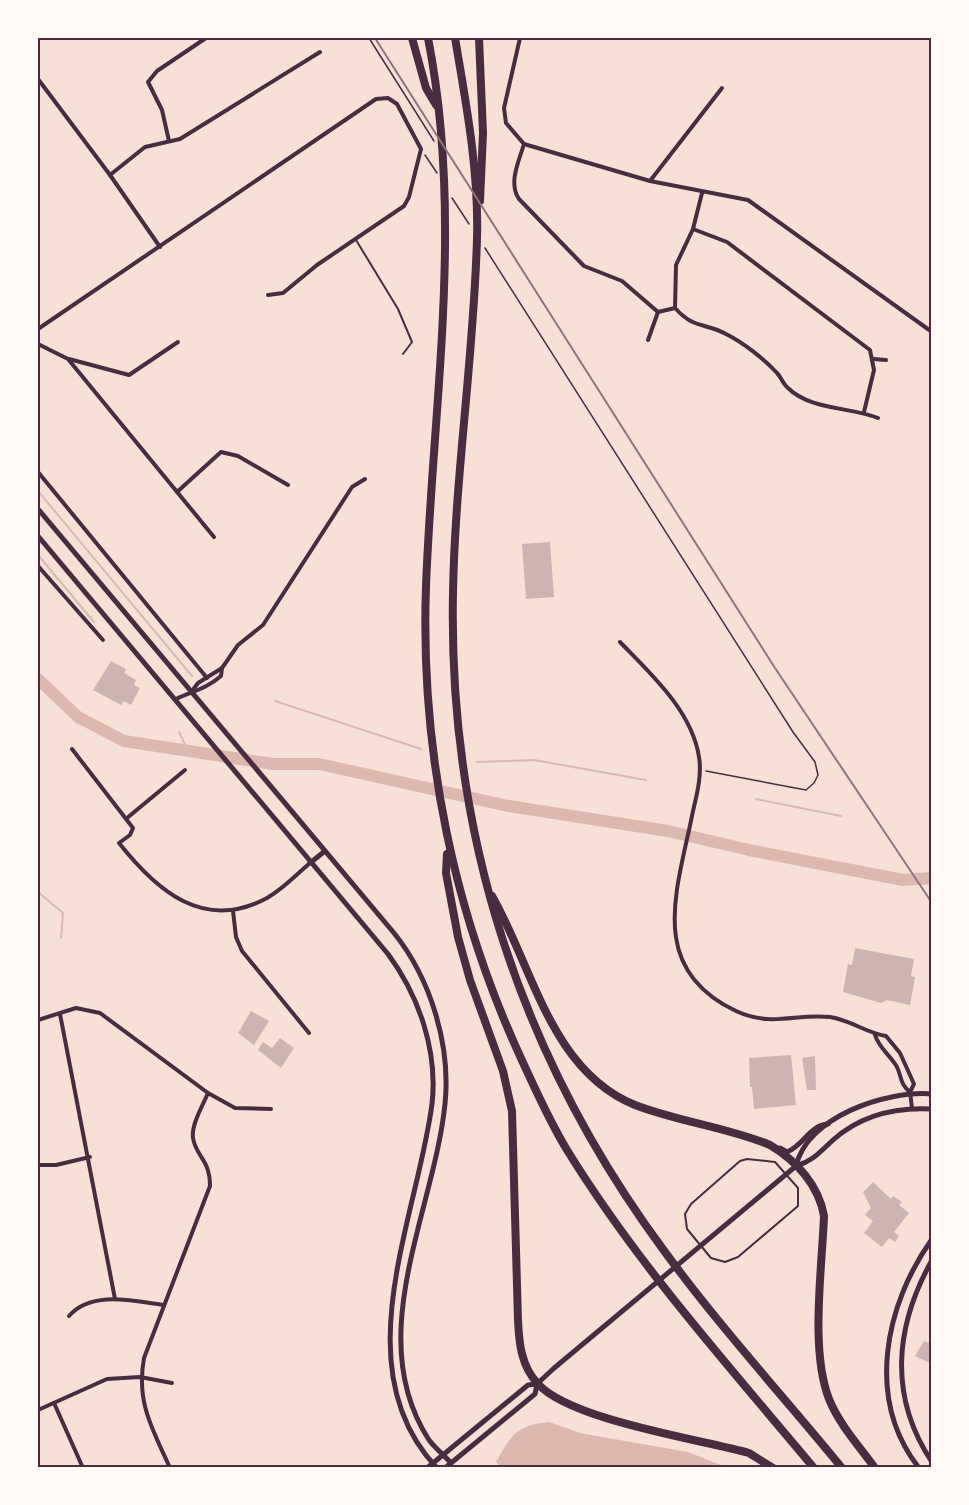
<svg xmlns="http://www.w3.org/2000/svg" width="969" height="1505" viewBox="0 0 969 1505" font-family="'Playfair Display',serif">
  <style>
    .water { fill: #dcb8b0 }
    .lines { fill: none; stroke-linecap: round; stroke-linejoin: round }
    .stream { stroke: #dcb8b0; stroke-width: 2 }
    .river { stroke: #dcb8b0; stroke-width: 12 }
    .building { fill: #ccb4b1 }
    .path { stroke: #4a2c40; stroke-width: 1.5 }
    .service { stroke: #4a2c40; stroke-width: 2 }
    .minor { stroke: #4a2c40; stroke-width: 4 }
    .tertiary { stroke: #4a2c40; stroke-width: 5 }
    .secondary { stroke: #4a2c40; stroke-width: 5 }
    .motorway { stroke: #4a2c40; stroke-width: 8 }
    .rail { stroke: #8f747c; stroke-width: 2 }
    .neatline { fill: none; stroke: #4a2c40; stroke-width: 2 }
  </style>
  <rect width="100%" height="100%" fill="#f7e1d7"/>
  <path class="water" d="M549,1422L580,1433L688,1452L726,1467L502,1468L496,1462C511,1435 517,1425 549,1422Z"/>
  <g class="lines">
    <g class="stream">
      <polyline points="38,491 192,676"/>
      <polyline points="38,555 94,622"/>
      <polyline points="275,701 421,749"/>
      <polyline points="179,732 188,751"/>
      <polyline points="477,762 534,760 646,780"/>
      <polyline points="756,799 841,816"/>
      <polyline points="38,892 63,913 61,938"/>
    </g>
    <polyline class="river" points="38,679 78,717 124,741 273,764 319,764 508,806 668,831 749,850 903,880 932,878"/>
  </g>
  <g class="building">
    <polygon points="550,542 554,597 526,599 522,544"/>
    <polygon points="111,661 126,669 124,673 136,680 134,685 140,688 131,705 124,701 121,705 93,690"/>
    <polygon points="855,948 914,959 911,976 915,977 910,1005 887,1000 881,1003 843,992 848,964 852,965"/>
    <polygon points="251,1011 269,1021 254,1045 238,1033"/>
    <polygon points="280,1038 294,1048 281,1068 258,1050 263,1042 272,1048"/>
    <polygon points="791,1055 796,1105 754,1109 752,1087 750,1087 749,1058"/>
    <polygon points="815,1056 816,1090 807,1090 802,1058"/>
    <polygon points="873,1182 891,1199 893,1196 902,1202 899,1205 909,1213 894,1232 899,1236 895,1242 889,1238 882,1247 864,1233 873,1221 865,1215 871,1208 863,1192"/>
    <polygon points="924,1341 932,1344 932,1364 915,1356"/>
  </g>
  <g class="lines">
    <g class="path">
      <polyline points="369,38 434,141"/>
      <polyline points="425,155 437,173"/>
      <polyline points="452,198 469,224"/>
      <polyline points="485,248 793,732 815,762 818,775 814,783 806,790 706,771"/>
    </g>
    <g class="service">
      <polyline points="356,240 398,309 412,342 403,354"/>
      <polygon points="747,1159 775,1162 798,1188 798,1206 738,1257 725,1262 711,1258 687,1229 685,1214 691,1204 740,1161"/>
    </g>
    <g class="minor">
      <polyline points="520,38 504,108 506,123 524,144 650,181 748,200 932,332"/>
      <polyline points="38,79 110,175 160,247"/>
      <polyline points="169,141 162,110 148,82 157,71 206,38"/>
      <path d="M524,144C519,161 508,183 519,199L584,266L622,281L658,312L675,308"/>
      <polyline points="110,175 145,147 180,139 320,52"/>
      <polyline points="650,181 722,88"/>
      <path d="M702,193L693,229L676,265L675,308C695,330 704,322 726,334C744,343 764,359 777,373C781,377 783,384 788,388C810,410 851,407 878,418"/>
      <polyline points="693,229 727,242 870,350 874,370 864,412"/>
      <polyline points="38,329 376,99 388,98 397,104 421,149 409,197 404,206 317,265 283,293 268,295"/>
      <polyline points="648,340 658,312"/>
      <polyline points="38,344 68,359 214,537"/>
      <polyline points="69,359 129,375 178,342"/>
      <polyline points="874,359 886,360"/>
      <polyline points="38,472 207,678"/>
      <polyline points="177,492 221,452 238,456 288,485"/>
      <polyline points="38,566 103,640"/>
      <path d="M620,642C651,674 692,711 699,757C702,775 697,794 693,811C678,888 645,968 736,1011C773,1028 795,1013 830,1017C851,1020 866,1033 886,1036L900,1053L914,1084L910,1092L912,1108"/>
      <polyline points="192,691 198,683 222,668"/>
      <path d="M176,699C193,691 206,689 221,676L222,668L238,645L263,625L352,487L365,479"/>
      <path d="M72,749L133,828L130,835L119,843C157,891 204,932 267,898C283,889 297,874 310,863"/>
      <polyline points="127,818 185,770"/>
      <polyline points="233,911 236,937 242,951 309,1033"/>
      <polyline points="60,1014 115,1299"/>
      <polyline points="38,1020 76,1008 100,1013 208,1093 235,1108 271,1109"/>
      <path d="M875,1035C879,1048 890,1055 897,1067C902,1078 900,1084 910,1092"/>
      <polyline points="39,1165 56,1165 90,1157"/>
      <path d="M69,1316C91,1290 134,1301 164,1305"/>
      <polyline points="54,1403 83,1468"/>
      <polyline points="38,1410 107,1379 140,1377 172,1383"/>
      <path d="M170,1468C152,1428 136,1402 144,1358L210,1186C210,1159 196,1157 193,1138C191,1125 203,1105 208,1093"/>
    </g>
    <g class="tertiary">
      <path d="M932,1094C886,1090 807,1117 796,1166C813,1161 820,1152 833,1140C861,1115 895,1107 932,1109"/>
      <path d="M780,1148L787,1152C803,1146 810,1125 828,1124"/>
      <path d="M932,1260C895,1326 888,1396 932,1462"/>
      <path d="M919,1468C865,1399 885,1305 932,1239"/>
    </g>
    <g class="secondary">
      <path d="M38,509L394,933C431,979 451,1046 445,1104C434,1212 362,1337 429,1440C435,1448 444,1455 451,1463"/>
      <path d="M38,536L388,954C419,996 438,1051 432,1104C417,1219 343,1369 437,1468"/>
      <polyline points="310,863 325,851"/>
      <polyline points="427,1468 528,1385 537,1384"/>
      <polyline points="445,1468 535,1394 537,1384 553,1369 796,1166"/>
    </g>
    <g class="motorway">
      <polyline points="412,38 426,88 436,105"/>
      <path d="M428,38C464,221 433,402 426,586C420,753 454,916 525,1067C538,1095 551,1124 567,1150C638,1265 728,1365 814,1468"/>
      <path d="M455,38C466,103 479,171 477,238C474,356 455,475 453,593C448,836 521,1058 665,1252C720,1327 783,1396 842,1468"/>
      <polyline points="479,38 483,133 480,201"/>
      <path d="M447,854L446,873L458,937L470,980L503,1071L512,1111L518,1320C519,1343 521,1366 538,1384C571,1420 698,1439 749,1453L773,1468"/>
      <path d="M492,896C533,967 550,1070 635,1105C679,1122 727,1127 770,1145C797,1161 819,1186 824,1216C822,1269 810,1350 829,1399C839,1424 859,1446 875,1468"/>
    </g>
    <polyline class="rail" points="375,38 775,668 932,903"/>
  </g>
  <rect width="969" height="1505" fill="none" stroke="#fffaf5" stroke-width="78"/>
  <rect x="39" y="39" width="891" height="1427" class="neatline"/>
</svg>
